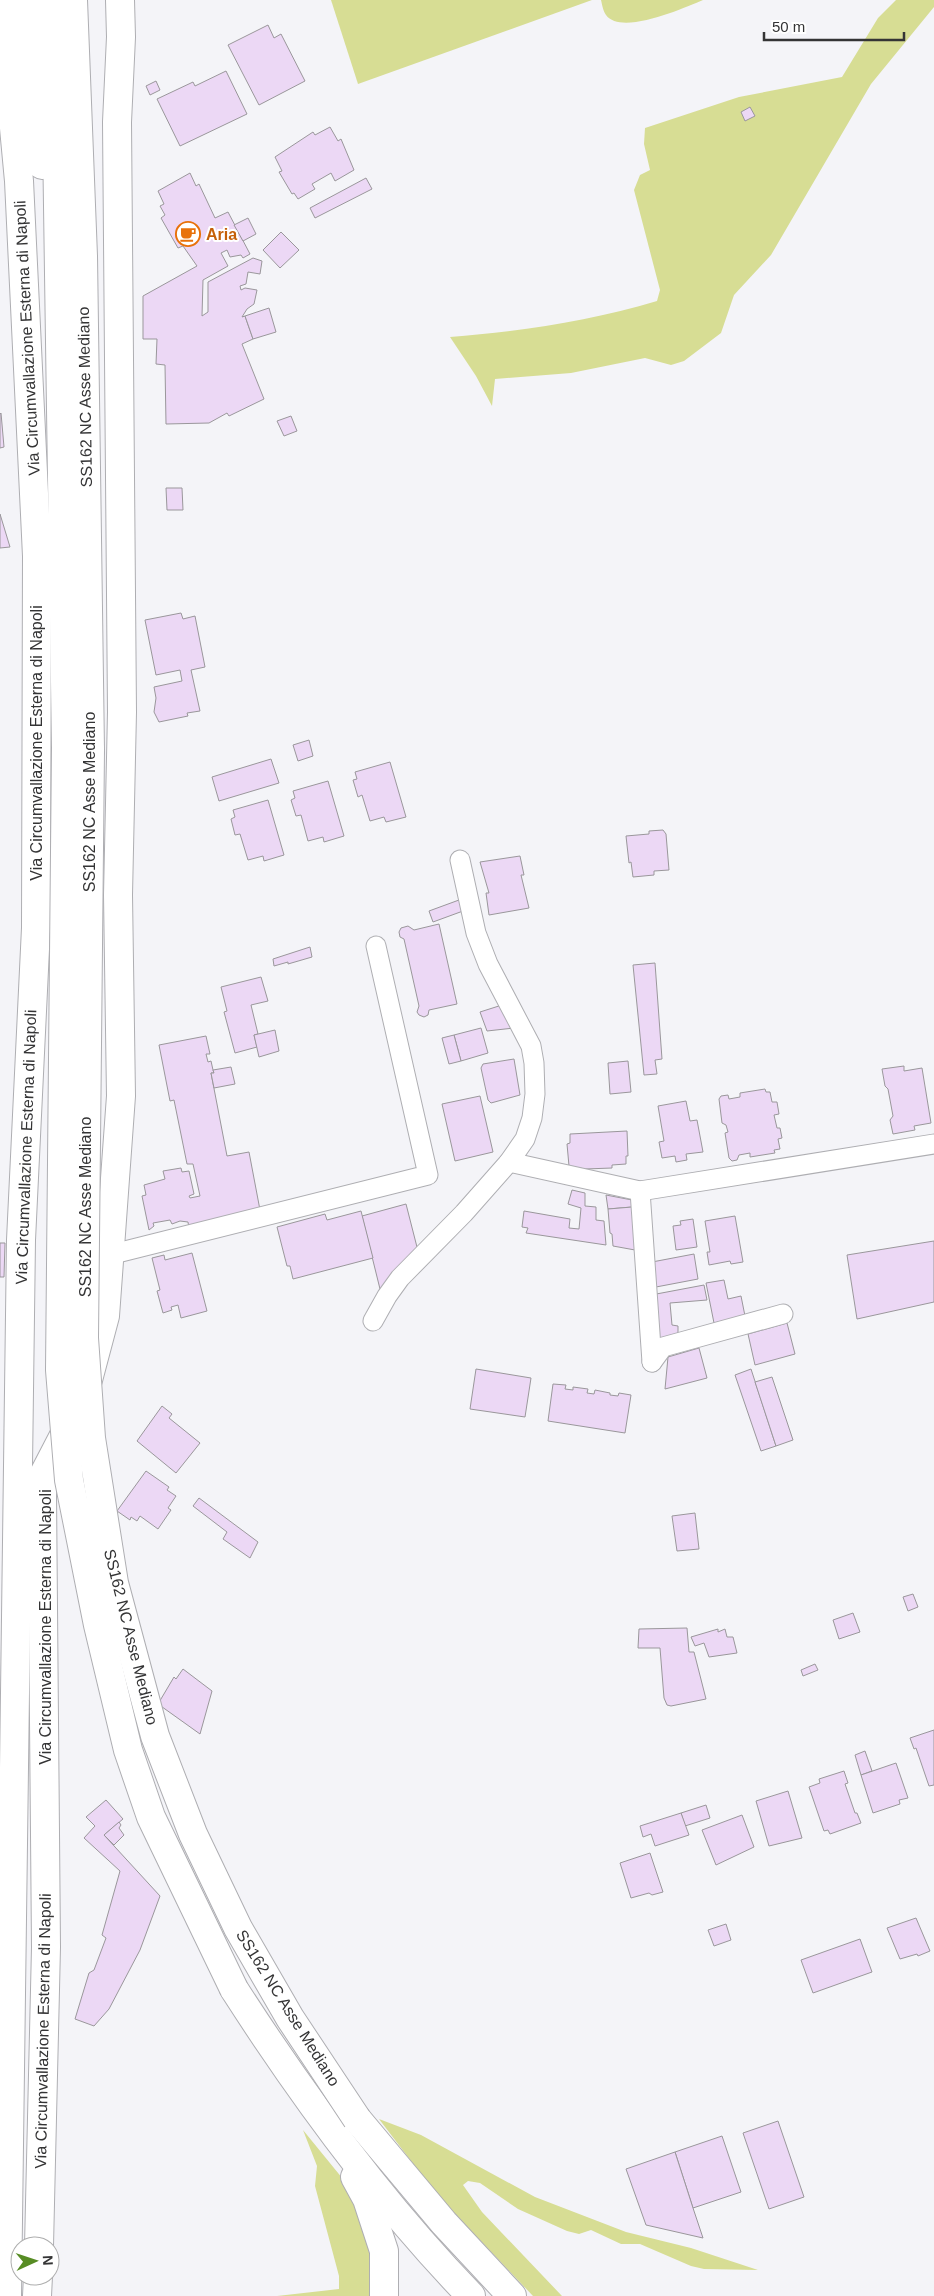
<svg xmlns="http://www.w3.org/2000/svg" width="934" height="2296" viewBox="0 0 934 2296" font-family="Arial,sans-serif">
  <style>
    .green { fill: #d7dd94 }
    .building { fill: #ecd8f5; stroke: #9a979b }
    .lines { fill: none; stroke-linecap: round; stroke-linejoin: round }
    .street-casing { stroke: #aeaeb2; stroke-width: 21 }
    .primary-casing { stroke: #aeaeb2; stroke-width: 30 }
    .highway-casing { stroke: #aeaeb2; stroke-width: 30 }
    .street { stroke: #fff; stroke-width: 19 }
    .primary { stroke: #fff; stroke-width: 28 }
    .highway { stroke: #fff; stroke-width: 28 }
    .highway-bridge-casing { stroke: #aeaeb2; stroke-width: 30; stroke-linecap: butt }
    .highway-bridge { stroke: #fff; stroke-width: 28 }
    .labels { text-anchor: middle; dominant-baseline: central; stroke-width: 4; stroke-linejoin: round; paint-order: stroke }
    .food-label { font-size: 16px; font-weight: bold; fill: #c56008; stroke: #fff; text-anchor: start }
    .street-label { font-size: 16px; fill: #343435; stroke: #fff }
  </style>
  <rect width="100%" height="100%" fill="#f4f4f8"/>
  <g class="green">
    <polygon points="331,0 592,0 358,84"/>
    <path d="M601,0H703C684,8 621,36 606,15C603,11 602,4 601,0Z"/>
    <path d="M896,0H934V7L871,84L771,255L734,295L721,333L684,361L671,365L645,358L571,373L495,379L492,406L476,376L450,337C519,332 590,321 657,301L660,290L634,190L640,175L650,170L644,144L645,128L739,97L842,77L878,18Z"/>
    <polygon points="379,2119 421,2135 535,2197 626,2232 691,2248 758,2270 704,2269 691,2266 640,2244 621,2244 591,2230 579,2234 567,2231 518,2209 480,2183 468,2181 463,2185 482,2212 562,2296 533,2296 437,2195"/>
    <polygon points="303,2130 347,2184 365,2229 371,2264 369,2296 277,2296 339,2289 339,2276 315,2186 317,2166"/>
  </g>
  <g class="building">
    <polygon points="268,25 274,38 281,34 305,81 259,105 228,45"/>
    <polygon points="226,71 247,114 180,146 157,99 193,82 195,86"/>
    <polygon points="156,81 160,90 150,95 146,86"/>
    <polygon points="750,107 755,116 745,121 741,112"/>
    <polygon points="330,127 338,141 341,139 354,170 335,181 331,173 312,184 315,189 298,199 294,193 292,194 279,172 282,171 275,157 313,132 315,135"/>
    <polygon points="190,173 196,186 199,184 215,218 228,212 250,254 243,258 241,255 230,257 227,250 221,253 228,266 203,280 202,316 208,312 208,282 253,258 262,261 260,274 248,272 246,284 240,286 241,290 245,288 257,290 254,304 247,309 242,317 245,316 253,339 242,344 264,399 229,416 227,413 209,423 166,424 165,365 156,364 157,339 143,339 143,296 197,266 183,246 178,248 161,218 165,215 160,206 164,204 158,191"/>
    <polygon points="366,178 372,189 315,218 310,208"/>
    <polygon points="248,218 256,234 243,241 234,225"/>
    <polygon points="281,232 299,250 280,268 263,250"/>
    <polygon points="269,308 276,332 253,339 245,316"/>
    <polygon points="1,413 4,447 0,448 0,414"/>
    <polygon points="291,416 297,431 284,436 277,421"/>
    <polygon points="166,488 182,488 183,510 167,510"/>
    <polygon points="0,514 10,547 0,548"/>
    <polygon points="181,613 183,619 195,616 205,667 191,670 200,711 187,713 188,716 159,722 154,712 156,698 154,687 182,681 180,670 156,675 145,620"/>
    <polygon points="309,740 313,756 298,761 293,745"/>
    <polygon points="271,759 279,783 219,801 212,777"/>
    <polygon points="390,762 406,817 386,822 384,817 370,821 362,795 358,797 353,780 357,779 355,772"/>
    <polygon points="328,781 344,836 324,842 323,837 308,841 301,815 296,816 291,800 295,798 293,791"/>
    <polygon points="268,800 284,855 264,861 263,856 248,860 240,834 235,835 231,819 235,817 233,810"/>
    <polygon points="663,830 666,834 669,870 654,871 654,875 633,877 631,862 629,863 626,836 649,834 649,831"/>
    <polygon points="520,856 524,875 521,875 529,908 489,915 486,893 489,893 480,862"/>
    <polygon points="459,900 463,911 433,922 429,911"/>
    <polygon points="439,924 457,1004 429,1010 428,1015 424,1017 419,1015 417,1012 419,1006 404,939 400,937 399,932 401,928 408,926 414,930"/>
    <polygon points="310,947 312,957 288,964 288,962 274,966 273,959"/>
    <polygon points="655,963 662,1059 655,1060 657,1074 644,1075 633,965"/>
    <polygon points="261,977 268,1001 251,1005 258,1034 254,1035 257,1047 235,1053 224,1012 227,1011 221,987"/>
    <polygon points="502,1005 514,1028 487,1031 480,1012"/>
    <polygon points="481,1028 488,1053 461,1061 454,1035"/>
    <polygon points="275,1030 279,1051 259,1057 254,1035"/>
    <polygon points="454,1035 461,1061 449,1064 442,1038"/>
    <polygon points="206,1036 210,1054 206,1054 208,1062 211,1061 213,1070 214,1073 211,1073 227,1156 249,1152 260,1210 189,1228 188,1222 180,1221 172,1224 170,1220 153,1223 154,1226 149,1230 142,1196 146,1195 144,1185 165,1179 163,1171 181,1168 182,1172 189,1171 194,1194 189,1196 190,1198 200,1196 193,1164 187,1164 174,1100 170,1101 159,1045"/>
    <polygon points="514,1059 520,1095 491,1103 488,1100 481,1068 483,1064"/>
    <polygon points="628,1061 631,1092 610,1094 608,1063"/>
    <polygon points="904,1066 904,1071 922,1068 931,1123 914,1126 915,1130 893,1134 890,1120 893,1116 888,1089 885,1086 882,1069"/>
    <polygon points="231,1067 235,1084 214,1088 211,1073 214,1073 213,1070"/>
    <polygon points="765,1089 766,1092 770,1092 772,1102 777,1102 779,1114 774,1115 777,1128 780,1128 782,1138 778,1139 780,1149 774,1150 775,1153 750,1157 750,1153 739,1155 737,1160 732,1161 729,1158 725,1133 728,1132 726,1125 722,1123 719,1099 721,1096 728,1095 729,1099 740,1097 740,1093"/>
    <polygon points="480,1096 493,1152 455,1161 442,1104"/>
    <polygon points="686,1101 690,1121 697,1120 703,1152 686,1154 687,1160 676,1162 675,1156 662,1158 659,1142 664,1141 658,1106"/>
    <polygon points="627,1131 628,1156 626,1156 626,1164 612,1165 612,1168 585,1169 569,1166 567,1144 570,1143 570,1134"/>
    <polygon points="572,1190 585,1193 585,1206 596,1207 596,1220 604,1221 606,1245 526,1233 528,1228 522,1227 524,1211 570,1219 569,1228 579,1229 581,1208 568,1204"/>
    <polygon points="606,1195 632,1200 632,1207 608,1209"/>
    <polygon points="406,1204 418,1251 380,1289 362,1216"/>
    <polygon points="632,1207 635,1250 613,1246 612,1234 610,1233 608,1209"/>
    <polygon points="361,1211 373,1258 293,1279 290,1266 287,1266 277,1227 325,1214 327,1220"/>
    <polygon points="735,1216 743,1262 731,1264 730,1261 709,1265 707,1252 710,1252 705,1221"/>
    <polygon points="693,1219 697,1247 676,1250 673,1226 681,1225 680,1221"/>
    <polygon points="934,1241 934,1302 857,1319 847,1255"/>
    <polygon points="0,1243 5,1243 4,1277 0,1277"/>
    <polygon points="192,1253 207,1311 181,1318 178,1305 171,1307 172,1310 163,1313 157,1291 160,1290 152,1258 164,1255 165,1260"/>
    <polygon points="694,1254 698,1279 656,1287 652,1262"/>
    <polygon points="724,1280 728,1299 741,1296 745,1316 714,1323 706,1283"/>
    <polygon points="704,1285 707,1300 670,1303 672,1325 678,1326 678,1336 655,1346 651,1295"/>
    <polygon points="787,1323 795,1354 755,1365 748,1334"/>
    <polygon points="699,1348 707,1378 665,1389 668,1357"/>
    <polygon points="476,1369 531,1378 525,1417 470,1409"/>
    <polygon points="751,1369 776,1446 761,1451 735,1375"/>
    <polygon points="772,1377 793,1440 776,1446 755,1382"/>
    <polygon points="553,1384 566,1385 565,1389 573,1390 573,1387 588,1389 587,1393 594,1394 595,1390 610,1393 610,1395 618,1396 619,1393 631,1395 625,1433 548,1421"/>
    <polygon points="162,1406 172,1414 169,1418 200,1443 176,1473 137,1441"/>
    <polygon points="146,1471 169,1487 167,1490 176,1496 168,1508 171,1510 158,1529 140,1516 137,1521 131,1517 130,1520 117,1511"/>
    <polygon points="199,1498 258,1542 250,1558 223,1539 227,1532 193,1506"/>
    <polygon points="695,1513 699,1549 677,1551 672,1516"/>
    <polygon points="913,1594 918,1607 908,1611 903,1597"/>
    <polygon points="853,1613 860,1632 839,1639 833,1620"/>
    <polygon points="687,1628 689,1652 694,1652 706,1699 671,1706 667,1705 664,1698 660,1648 638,1648 639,1629"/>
    <polygon points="718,1629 718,1632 725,1629 727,1637 733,1637 737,1653 709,1657 704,1643 695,1646 691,1637"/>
    <polygon points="815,1664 818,1670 803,1676 801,1670"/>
    <polygon points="183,1669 212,1691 200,1734 158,1704 174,1677 176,1679"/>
    <polygon points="934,1730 934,1785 929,1786 916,1748 914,1749 910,1738"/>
    <polygon points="865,1751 872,1771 861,1775 855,1755"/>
    <polygon points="896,1763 908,1798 899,1800 900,1804 873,1813 861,1775"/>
    <polygon points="844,1771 848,1783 845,1784 855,1813 857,1813 861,1823 830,1834 828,1830 824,1831 809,1787 820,1783 819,1779"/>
    <polygon points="788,1791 802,1838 769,1846 756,1801"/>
    <polygon points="106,1800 123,1819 104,1835 160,1896 140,1950 109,2009 94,2026 75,2019 89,1973 94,1970 106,1938 102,1935 120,1871 84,1838 95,1826 86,1817"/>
    <polygon points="706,1805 710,1818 685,1826 681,1813"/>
    <polygon points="681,1813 689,1835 655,1846 651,1834 643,1837 640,1826"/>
    <polygon points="742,1815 754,1847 716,1865 702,1830"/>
    <polygon points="119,1822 121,1825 119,1828 124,1835 114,1845 104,1835"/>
    <polygon points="650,1853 663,1892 652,1895 649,1893 631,1898 620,1863"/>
    <polygon points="916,1918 930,1951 918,1956 917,1954 900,1959 887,1928"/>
    <polygon points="726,1924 731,1940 714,1946 708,1930"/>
    <polygon points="860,1939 872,1972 813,1993 801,1960"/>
    <polygon points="778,2121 804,2197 769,2209 743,2133"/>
    <polygon points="722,2136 741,2192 693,2208 675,2152"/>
    <polygon points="675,2152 693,2208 703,2238 646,2225 626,2169"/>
  </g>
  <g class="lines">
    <defs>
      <g id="street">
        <polyline points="509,1162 640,1191 652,1362"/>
        <polyline points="640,1191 934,1144"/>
        <polyline points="109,1255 428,1175 376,946"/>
        <polyline points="373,1321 387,1296 400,1278 464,1213 509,1162 525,1139 532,1118 535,1094 534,1063 531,1046 488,964 476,933 460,860"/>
        <polyline points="652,1362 663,1347 783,1314"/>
      </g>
      <g id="primary">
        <polyline points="2,0 19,181 37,556 36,928 21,1240 7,2296"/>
        <polyline points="88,1380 105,1316 121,1096 118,895 122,712 117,122 121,37 120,0"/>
        <polyline points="39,2246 46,1947 42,1494 44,1474 71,1422"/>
        <polyline points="37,2296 38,2276"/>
      </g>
      <g id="highway">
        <polyline points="27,0 37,133 42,165"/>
        <polyline points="47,0 57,138 66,748"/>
        <polyline points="73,0 83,256 90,750"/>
        <path d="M234,1989C304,2098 381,2203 471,2296"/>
        <polyline points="357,2119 444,2223 512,2296"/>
        <polyline points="355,2177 367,2199 384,2251 384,2296"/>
      </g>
    </defs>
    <use href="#street" class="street-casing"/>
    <use href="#primary" class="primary-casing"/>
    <use href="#highway" class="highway-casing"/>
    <use href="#street" class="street"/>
    <use href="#primary" class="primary"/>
    <use href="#highway" class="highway"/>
    <defs>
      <g id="highway-bridge">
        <polyline points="66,748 60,1370 69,1480 98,1625 128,1750 151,1817 234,1989"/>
        <polyline points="90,750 84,1338 91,1438 114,1583 155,1736 193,1834 238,1928 290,2018 357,2119"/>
      </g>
    </defs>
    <use href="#highway-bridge" class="highway-bridge-casing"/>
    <use href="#highway-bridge" class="highway-bridge"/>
  </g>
  <defs>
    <symbol id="cafe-ring" viewBox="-11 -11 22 22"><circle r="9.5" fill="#fff" stroke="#e8710a" stroke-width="1.5"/><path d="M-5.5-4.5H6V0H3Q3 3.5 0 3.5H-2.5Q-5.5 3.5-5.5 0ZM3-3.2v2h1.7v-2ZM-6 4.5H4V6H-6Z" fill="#e8710a"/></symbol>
  </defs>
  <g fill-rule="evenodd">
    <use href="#cafe-ring" x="174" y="220" width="28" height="28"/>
  </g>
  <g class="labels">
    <g class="food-label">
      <text x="206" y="234">Aria</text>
    </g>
    <g class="street-label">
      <text transform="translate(27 338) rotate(-93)">Via Circumvallazione Esterna di Napoli</text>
      <text transform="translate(85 397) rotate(-91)">SS162 NC Asse Mediano</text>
      <text transform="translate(36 743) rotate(-90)">Via Circumvallazione Esterna di Napoli</text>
      <text transform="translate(89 802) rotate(-90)">SS162 NC Asse Mediano</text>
      <text transform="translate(26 1147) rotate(-88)">Via Circumvallazione Esterna di Napoli</text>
      <text transform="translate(85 1207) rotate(-90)">SS162 NC Asse Mediano</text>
      <text transform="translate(45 1627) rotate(-90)">Via Circumvallazione Esterna di Napoli</text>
      <text transform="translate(131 1637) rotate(76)">SS162 NC Asse Mediano</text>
      <text transform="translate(288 2008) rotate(58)">SS162 NC Asse Mediano</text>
      <text transform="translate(43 2031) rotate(-89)">Via Circumvallazione Esterna di Napoli</text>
    </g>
  </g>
  <g transform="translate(35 2261) rotate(87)"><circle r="24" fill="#ffffff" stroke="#aeaeae"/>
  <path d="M0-4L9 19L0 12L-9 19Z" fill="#578c24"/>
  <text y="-8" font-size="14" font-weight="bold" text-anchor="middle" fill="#343435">N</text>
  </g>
  <path d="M764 32v8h140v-8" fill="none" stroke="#343435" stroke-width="2.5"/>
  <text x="772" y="32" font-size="15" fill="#343435" stroke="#ffffff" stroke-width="4" paint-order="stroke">50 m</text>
</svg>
